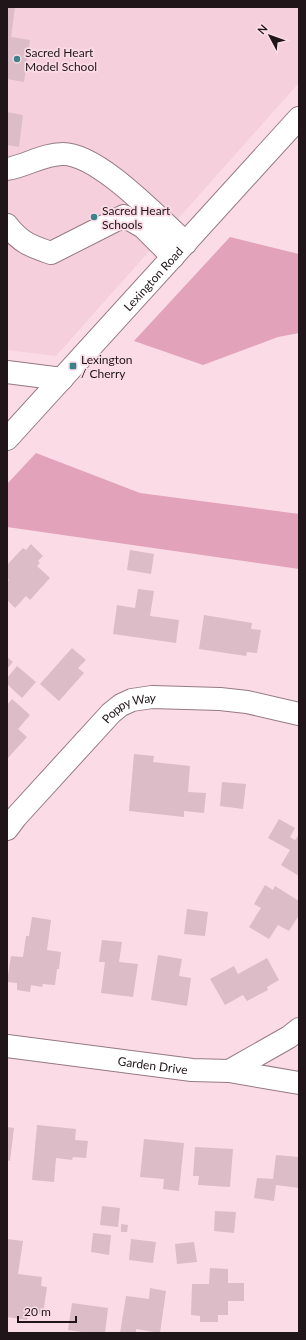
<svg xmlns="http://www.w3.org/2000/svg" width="306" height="1340" viewBox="0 0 306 1340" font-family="Lato,sans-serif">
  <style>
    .built { fill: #f6cfdd }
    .green { fill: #e2a2ba }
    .building { fill: #dbbcc7 }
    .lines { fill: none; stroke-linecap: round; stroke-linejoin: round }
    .minor-casing { stroke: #957983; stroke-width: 24 }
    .major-casing { stroke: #957983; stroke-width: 24 }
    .minor { stroke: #fff; stroke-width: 22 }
    .major { stroke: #fff; stroke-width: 22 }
    .poi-dot { fill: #3b828a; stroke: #fbdce6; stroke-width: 1.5 }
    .labels { text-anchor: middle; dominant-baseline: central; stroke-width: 3.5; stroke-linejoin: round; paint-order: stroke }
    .poi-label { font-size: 12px; fill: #201519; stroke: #fbdce6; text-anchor: start }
    .street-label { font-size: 12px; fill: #201519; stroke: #fbdce6 }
  </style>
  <rect width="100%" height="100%" fill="#fbdce6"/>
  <polygon class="built" points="7,7 299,7 299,83 56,356 7,350"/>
  <g class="green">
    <polygon points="230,237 299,254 299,333 278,337 203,365 134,341"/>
    <polygon points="36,453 140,493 299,514 299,569 7,527 7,484"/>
  </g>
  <g class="building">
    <polygon points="7,7 15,7 11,37 30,40 24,82 7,79"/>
    <polygon points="7,112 23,115 19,147 7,145"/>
    <polygon points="31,544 43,556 38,561 40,563 37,566 50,578 30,600 26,596 15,608 7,600 7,582 9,580 7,578 7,565 23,548 26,550"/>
    <polygon points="130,550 154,554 151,574 127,570"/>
    <polygon points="138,589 154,591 150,616 179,620 176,643 113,634 117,605 135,608"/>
    <polygon points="204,615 252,623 251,629 261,630 257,653 247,652 246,656 199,649"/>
    <polygon points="72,648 86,660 78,668 84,673 59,701 40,684"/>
    <polygon points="7,657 13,662 7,669"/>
    <polygon points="17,666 36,682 22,698 7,684 7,678"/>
    <polygon points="12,699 30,715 18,729 27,737 7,759 7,705"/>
    <polygon points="134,754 154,756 153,762 190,766 188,792 206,793 204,813 184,811 184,817 129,811"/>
    <polygon points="222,782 246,784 243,809 220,806"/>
    <polygon points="279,819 295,828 290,837 295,840 299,834 299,876 281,865 290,850 268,838"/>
    <polygon points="265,885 273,890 275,886 299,901 299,915 289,931 278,925 269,939 249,927 261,908 254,904"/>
    <polygon points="187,909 208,912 205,936 184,934"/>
    <polygon points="32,917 51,920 47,950 61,952 59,969 57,969 55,985 43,984 42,987 31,985 30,992 17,990 17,983 7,982 11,956 23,957 26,936 29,936"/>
    <polygon points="102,940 122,942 119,962 138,964 133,997 101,993 105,962 99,962"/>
    <polygon points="158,955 182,959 179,976 191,978 187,1006 151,1000"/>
    <polygon points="267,958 279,980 267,987 268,990 247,1001 243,995 225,1005 210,979 234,966 238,974"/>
    <polygon points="37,1125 76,1129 75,1140 88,1141 86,1158 73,1157 72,1160 56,1158 54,1182 32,1180"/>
    <polygon points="7,1127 14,1128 10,1161 7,1160"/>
    <polygon points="144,1139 184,1143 179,1191 163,1189 164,1179 140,1177"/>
    <polygon points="195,1147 233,1149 230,1187 198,1185 199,1176 193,1176"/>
    <polygon points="276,1155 299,1157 299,1188 276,1185 274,1201 254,1198 257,1178 273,1179"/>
    <polygon points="102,1206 120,1208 118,1227 100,1225"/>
    <polygon points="215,1211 236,1212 234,1233 214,1231"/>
    <polygon points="121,1224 128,1225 127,1232 121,1232"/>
    <polygon points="93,1233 111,1235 109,1255 91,1252"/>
    <polygon points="7,1239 23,1241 18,1274 42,1277 41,1286 47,1287 43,1314 28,1312 27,1320 7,1317 8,1310 7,1310"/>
    <polygon points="131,1239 156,1242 153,1263 129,1260"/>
    <polygon points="194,1242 197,1262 177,1264 175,1244"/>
    <polygon points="210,1268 228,1269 228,1283 244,1283 244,1301 228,1301 228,1315 218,1315 218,1322 200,1322 200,1316 191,1315 192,1284 209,1284"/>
    <polygon points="150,1288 166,1291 160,1333 136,1329 136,1333 120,1333 126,1296 149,1299"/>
    <polygon points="72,1303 108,1308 105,1333 89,1333 68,1330"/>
  </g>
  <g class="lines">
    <defs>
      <g id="minor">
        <path d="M7,169C26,166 43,154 63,154C99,154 159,219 186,243"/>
        <path d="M7,225C21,243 31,246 51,253L124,216L143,227L173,257"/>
        <polyline points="7,372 62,379"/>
        <path id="s1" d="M7,829L16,817L111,713L121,705L132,700L152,697L220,699L247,702L299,714"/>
        <path id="s2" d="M7,1046L192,1070L229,1071L299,1083"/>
        <polyline points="229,1071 289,1037 299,1029"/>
      </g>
      <g id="major">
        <path id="s3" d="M7,439L299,118"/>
      </g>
    </defs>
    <use href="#minor" class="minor-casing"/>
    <use href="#major" class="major-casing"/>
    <use href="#minor" class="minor"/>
    <use href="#major" class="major"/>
  </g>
  <g class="poi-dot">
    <circle cx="17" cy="59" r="4"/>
    <circle cx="94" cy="217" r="4"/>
    <rect x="69" y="362" width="8" height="8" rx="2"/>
  </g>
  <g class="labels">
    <g class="poi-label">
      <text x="25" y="52">Sacred Heart<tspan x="25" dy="14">Model School</tspan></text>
      <text x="102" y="210">Sacred Heart<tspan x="102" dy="14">Schools</tspan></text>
      <text x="81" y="359">Lexington<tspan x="81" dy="14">/ Cherry</tspan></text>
    </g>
    <g class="street-label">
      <text stroke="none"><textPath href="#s3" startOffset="217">Lexington Road</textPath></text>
      <text stroke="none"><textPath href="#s1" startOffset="175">Poppy Way</textPath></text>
      <text stroke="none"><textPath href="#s2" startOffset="147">Garden Drive</textPath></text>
    </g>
  </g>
  <rect width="306" height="1340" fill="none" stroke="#201519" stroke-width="16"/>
  <g transform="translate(270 36) rotate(311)" stroke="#fbdce6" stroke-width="3" paint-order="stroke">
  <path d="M0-3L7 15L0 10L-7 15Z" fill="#201519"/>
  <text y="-6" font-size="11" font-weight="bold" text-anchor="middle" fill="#201519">N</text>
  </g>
  <path d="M18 1316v6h58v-6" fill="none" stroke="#201519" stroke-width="2"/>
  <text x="24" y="1316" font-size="12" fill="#201519" stroke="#fbdce6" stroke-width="3" paint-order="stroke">20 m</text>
</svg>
